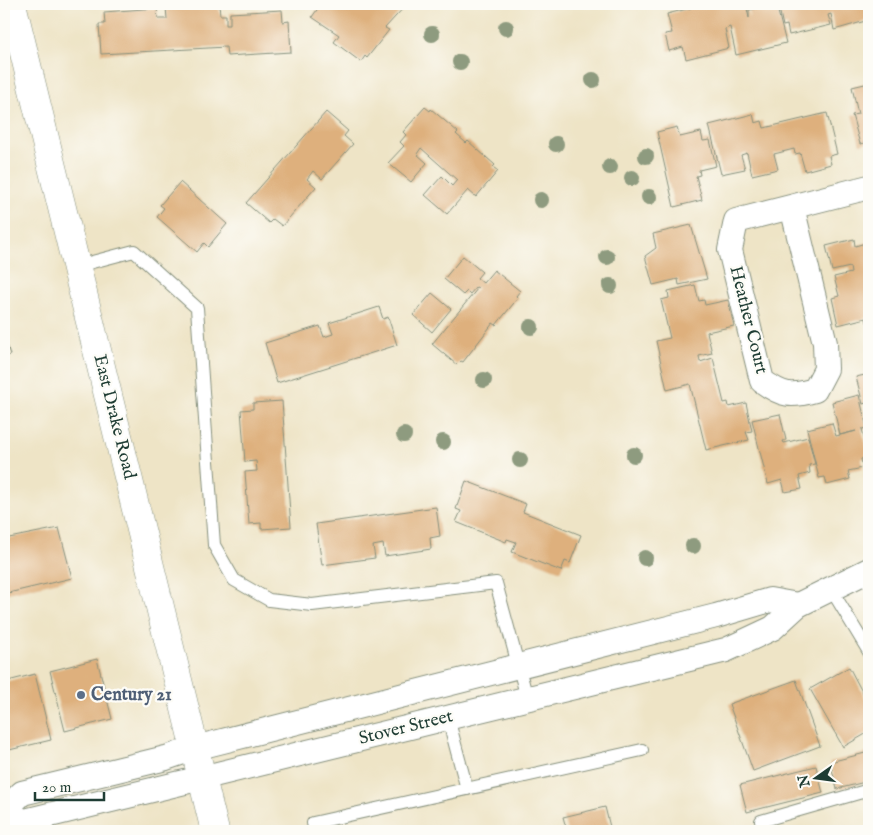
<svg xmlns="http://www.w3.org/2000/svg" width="873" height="835" viewBox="0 0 873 835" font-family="'IM FELL English',serif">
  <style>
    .building { fill: #deb07d }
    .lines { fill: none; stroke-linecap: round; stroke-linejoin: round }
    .service-casing { stroke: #86907d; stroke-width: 14 }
    .minor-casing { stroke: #86907d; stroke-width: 26 }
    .secondary-casing { stroke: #86907d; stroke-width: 29 }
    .service { stroke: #fff; stroke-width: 12 }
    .minor { stroke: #fff; stroke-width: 24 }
    .secondary { stroke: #fff; stroke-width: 28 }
    .tree { fill: #8e9b7f }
    .service-dot { fill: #5c6f8a; stroke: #fdfcf7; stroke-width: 2 }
    .labels { text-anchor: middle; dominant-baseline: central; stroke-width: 4.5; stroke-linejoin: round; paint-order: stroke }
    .street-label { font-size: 18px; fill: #1f3d34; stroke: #fdfcf7 }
    .service-label { font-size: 18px; font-weight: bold; fill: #4e5e75; stroke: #fdfcf7; text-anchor: start }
  </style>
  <rect width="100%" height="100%" fill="#fdfcf7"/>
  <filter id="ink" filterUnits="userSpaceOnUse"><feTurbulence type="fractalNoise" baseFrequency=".02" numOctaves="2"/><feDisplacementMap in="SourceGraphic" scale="10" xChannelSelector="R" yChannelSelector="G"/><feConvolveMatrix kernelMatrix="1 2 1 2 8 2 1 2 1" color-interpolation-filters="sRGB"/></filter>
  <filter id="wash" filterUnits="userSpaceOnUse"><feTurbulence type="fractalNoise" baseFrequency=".0096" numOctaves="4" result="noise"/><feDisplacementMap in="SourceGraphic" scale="20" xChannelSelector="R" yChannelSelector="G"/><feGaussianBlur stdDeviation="1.12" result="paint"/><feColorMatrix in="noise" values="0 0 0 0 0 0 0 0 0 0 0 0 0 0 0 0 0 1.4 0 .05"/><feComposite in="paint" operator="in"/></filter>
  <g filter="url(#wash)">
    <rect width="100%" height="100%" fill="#eee4c6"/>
    <g id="blocks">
      <g class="building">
        <polygon points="219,4 220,15 226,15 226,25 230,25 230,13 282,10 283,22 289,21 291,52 227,56 226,47 101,54 99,24 105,24 104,12 157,8 158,19 167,19 166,7"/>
        <polygon points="321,4 353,4 352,6 357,10 362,4 407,4 385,28 389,30 367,58 365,56 361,62 334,42 339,35 312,17"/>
        <polygon points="689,4 746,4 749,18 749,10 776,4 786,43 736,55 730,27 725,29 729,48 686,59 683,47 669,51 665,34 672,33 667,14 691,8"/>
        <polygon points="778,4 869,4 869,20 834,30 831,14 828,15 831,25 789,35 787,25 783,26"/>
        <polygon points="869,83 869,142 860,144 852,115 858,114 852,87"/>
        <polygon points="425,107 430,111 431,109 458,132 456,134 466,143 468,141 495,165 493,167 498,171 476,197 468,190 447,214 425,195 442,176 452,186 457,180 421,148 417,154 427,163 411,182 388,163 404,146 400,142 406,135 403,132"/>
        <polygon points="326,112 348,131 344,136 353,144 322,179 313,171 307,179 316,187 282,226 273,219 269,223 246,203"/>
        <polygon points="827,113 837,154 829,156 831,164 805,171 800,153 795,154 794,149 774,154 778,169 752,175 747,153 741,155 745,169 721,174 709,125 753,114 755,123 762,121 764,128"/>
        <polygon points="677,127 680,137 701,132 703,141 710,140 716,166 699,170 700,175 696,176 702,200 674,207 657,132"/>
        <polygon points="180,182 227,224 208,247 204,243 197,252 157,217 164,208 160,205"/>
        <polygon points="691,225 707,279 679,285 678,279 653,285 645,256 656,248 653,234"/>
        <polygon points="854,239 855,246 869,242 869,329 866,318 838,325 832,298 839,296 834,277 851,273 850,267 832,271 826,246"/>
        <polygon points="463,256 482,272 477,278 483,283 494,270 520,291 516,296 518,298 496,325 493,323 463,362 461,361 457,365 432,344 478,288 476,287 470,294 467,291 463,295 444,279"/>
        <polygon points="695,285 699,301 704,300 705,305 728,300 734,326 707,332 712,353 699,356 700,362 713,358 724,403 728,402 729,407 746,403 752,431 746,432 749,440 706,450 690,384 667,390 656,341 670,338 661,300 669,298 668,291"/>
        <polygon points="432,293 451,309 432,332 413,315"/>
        <polygon points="379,307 383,319 388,317 397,345 277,383 265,343 320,326 324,337 333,334 329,323"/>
        <polygon points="4,333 10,355 4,357"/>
        <polygon points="869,374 869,402 863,404 856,377"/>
        <polygon points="859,395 867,428 862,429 869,457 861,459 863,468 848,471 850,479 827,485 825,477 819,478 807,429 832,423 836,436 856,431 840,435 832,402"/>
        <polygon points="282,401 291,527 261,529 261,523 249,524 245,472 257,471 256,461 245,462 241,410 253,409 253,403"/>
        <polygon points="780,414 786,440 783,441 784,443 808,437 815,464 809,465 810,473 799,476 802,489 785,492 782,480 768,484 752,420"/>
        <polygon points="466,481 526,504 523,512 581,535 570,563 565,561 561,571 512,552 516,542 507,539 506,542 456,522 461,511 456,509"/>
        <polygon points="436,507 440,536 430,538 431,549 385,556 383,544 373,546 375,558 322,565 316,524"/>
        <polygon points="59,528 72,578 4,594 4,539"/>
        <polygon points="97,659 112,719 65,731 50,671"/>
        <polygon points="849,667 869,705 869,732 843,747 810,689"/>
        <polygon points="35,674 51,740 5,751 4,682"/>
        <polygon points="796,680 820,746 753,771 729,704"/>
        <polygon points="869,752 869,781 837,789 830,762"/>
        <polygon points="816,766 823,793 747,812 740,785"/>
        <polygon points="605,807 611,831 567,831 563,817"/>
      </g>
    </g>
  </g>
  <g filter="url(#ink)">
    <use href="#blocks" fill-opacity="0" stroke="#86907d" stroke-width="1"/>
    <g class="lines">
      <defs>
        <g id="service">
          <polyline points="77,266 134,251 197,308 214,545 234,580 269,600 312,605 496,583 527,698"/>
          <polyline points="831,589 869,652"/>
          <polyline points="448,718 467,789"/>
          <polyline points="315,831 313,823 642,750"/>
          <polyline points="764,831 761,821 869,790"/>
        </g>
        <g id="minor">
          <path d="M792,207L825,343L826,369L815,390C791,397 783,396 762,381L730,250L736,221L869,187"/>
          <polyline points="4,811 22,793 166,758 195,748 716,616 770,600 798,605"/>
          <polyline points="4,814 25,821 726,650 773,628 798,605 869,570"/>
        </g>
        <polyline id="secondary" points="12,4 215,831"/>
      </defs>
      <use href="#service" class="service-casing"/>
      <use href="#minor" class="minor-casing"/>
      <use href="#secondary" class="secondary-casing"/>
      <use href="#service" class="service"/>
      <use href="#minor" class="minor"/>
      <use href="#secondary" class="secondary"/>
    </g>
    <g class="tree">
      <circle cx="506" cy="28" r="8"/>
      <circle cx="432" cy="34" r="8"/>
      <circle cx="460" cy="62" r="8"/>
      <circle cx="593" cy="80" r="8"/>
      <circle cx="556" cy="144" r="8"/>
      <circle cx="646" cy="156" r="8"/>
      <circle cx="610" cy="167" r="8"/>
      <circle cx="632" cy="178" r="8"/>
      <circle cx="649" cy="197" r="8"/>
      <circle cx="541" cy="200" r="8"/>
      <circle cx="607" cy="257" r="8"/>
      <circle cx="610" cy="286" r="8"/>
      <circle cx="531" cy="327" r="8"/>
      <circle cx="484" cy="380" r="8"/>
      <circle cx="404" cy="435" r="8"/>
      <circle cx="443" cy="442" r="8"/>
      <circle cx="634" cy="455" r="8"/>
      <circle cx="520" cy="460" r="8"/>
      <circle cx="693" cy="546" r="8"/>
      <circle cx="645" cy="558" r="8"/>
    </g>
  </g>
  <circle class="service-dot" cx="81" cy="695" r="5"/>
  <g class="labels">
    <g class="street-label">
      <text transform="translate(748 320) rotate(76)">Heather Court</text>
      <text transform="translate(114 417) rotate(76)">East Drake Road</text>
      <text transform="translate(406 728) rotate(-14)">Stover Street</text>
    </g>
    <g class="service-label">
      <text x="91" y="695">Century 21</text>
    </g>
  </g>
  <rect width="873" height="835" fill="none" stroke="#fdfcf7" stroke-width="20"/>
  <g transform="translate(816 778) rotate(256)" stroke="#fdfcf7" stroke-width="4" paint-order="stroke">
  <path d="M0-4L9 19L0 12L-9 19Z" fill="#1f3d34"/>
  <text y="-8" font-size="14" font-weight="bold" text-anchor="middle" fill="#1f3d34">N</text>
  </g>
  <path d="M35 792v8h69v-8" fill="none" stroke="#1f3d34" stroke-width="2.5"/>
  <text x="42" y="792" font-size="15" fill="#1f3d34" stroke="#fdfcf7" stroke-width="4" paint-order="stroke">20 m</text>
</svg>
